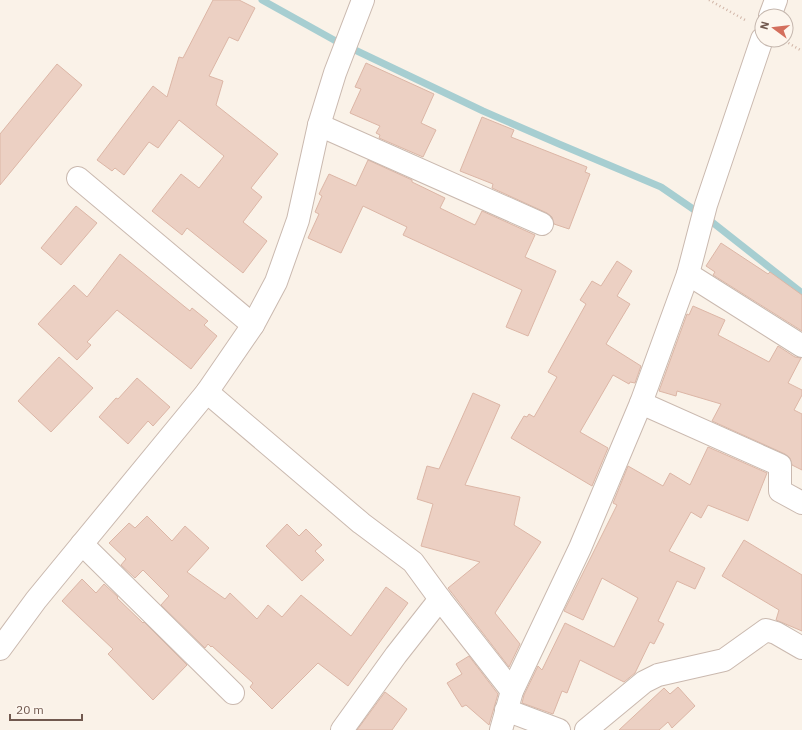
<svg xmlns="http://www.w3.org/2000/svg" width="802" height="730" viewBox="0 0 802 730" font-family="'IBM Plex Sans',sans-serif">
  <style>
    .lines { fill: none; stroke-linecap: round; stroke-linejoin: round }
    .stream { stroke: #a7ced1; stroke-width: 7 }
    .building { fill: #ecd0c3; stroke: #dcb6a6 }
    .minor-casing { stroke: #cab9af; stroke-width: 24 }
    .path { stroke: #d0b4a6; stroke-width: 2.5; stroke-dasharray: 1 3; stroke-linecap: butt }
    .minor { stroke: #fff; stroke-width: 22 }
  </style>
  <rect width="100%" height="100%" fill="#faf2e8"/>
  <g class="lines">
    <polyline class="stream" points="262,0 334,40 483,111 559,144 661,187 712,222 802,293"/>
  </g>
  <g class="building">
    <polygon points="213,0 239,0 255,8 238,41 229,37 209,76 223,81 216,105 278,154 251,188 262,197 243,222 267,241 243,273 187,228 182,235 152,211 181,174 199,188 224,156 179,120 158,148 149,142 124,175 115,168 112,171 97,160 153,86 167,97 179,57 183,58"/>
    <polygon points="366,63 434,94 421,123 436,130 423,157 379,138 380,135 376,133 380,126 350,113 361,89 355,87"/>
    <polygon points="57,64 82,85 0,185 0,134"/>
    <polygon points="482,117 514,130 511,137 587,167 585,172 590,174 569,229 554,224 552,217 547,213 492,188 493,184 460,171"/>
    <polygon points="368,160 412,180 412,182 445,198 440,208 475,225 482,211 535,235 525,257 556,271 528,336 506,327 522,290 403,235 407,227 363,206 341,253 308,238 319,214 315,212 322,196 319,194 329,174 356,186"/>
    <polygon points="76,206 97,223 61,265 41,248"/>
    <polygon points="721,243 768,274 770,272 802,295 802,331 713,275 715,272 706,266"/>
    <polygon points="120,254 190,311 192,308 208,321 204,325 217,336 191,369 117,310 87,342 91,345 77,360 38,324 74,285 87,297"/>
    <polygon points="617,261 632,271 617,296 630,304 606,344 641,366 635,383 630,382 629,384 613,375 580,432 608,448 592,486 511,438 524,416 527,417 529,414 534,417 557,377 548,372 586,304 580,300 592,281 601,286"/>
    <polygon points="693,306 725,320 718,335 769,362 778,346 795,357 801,358 788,383 802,390 802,395 794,410 802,414 802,470 792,465 790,458 785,454 712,421 721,404 677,391 676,396 659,391 687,314 689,315"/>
    <polygon points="59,357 93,388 51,432 18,401"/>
    <polygon points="137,378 170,407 153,426 148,421 128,444 99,417 116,398 118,399"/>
    <polygon points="473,393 500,405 465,485 520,497 514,525 541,542 495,613 520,644 509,667 448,588 480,562 421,546 433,504 417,499 427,466 439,469"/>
    <polygon points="708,447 767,473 748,521 708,505 701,518 691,512 669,551 705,568 695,589 677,581 658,621 664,624 654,644 650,642 635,673 624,682 580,660 567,693 562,691 553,714 522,703 524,695 538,666 542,670 565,623 614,647 638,598 602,578 583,620 564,611 617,505 613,503 628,466 663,486 670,473 690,485"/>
    <polygon points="147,516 172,541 185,526 209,548 187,572 225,599 230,593 257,619 268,605 282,617 301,595 351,636 386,587 408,603 348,686 318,663 272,709 250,687 253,683 212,646 211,647 208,644 205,648 161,605 169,596 143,570 135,578 121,565 126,559 109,543 129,523 135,528"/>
    <polygon points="287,524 299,536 306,529 322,545 315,551 324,560 302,581 266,546"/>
    <polygon points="744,540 802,575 802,631 776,620 779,610 722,576"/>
    <polygon points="82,579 96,593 104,584 118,597 117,598 143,623 144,622 187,665 153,700 108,654 113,649 62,601"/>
    <polygon points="469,656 498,694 489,725 466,705 462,707 447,683 462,674 456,664"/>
    <polygon points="678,687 695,706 672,728 668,722 659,730 619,730 664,688 670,694"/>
    <polygon points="385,692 407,709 392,730 357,730"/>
  </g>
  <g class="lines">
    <defs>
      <g id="minor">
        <polyline points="770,16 776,0"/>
        <polyline points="319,125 542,224"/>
        <polyline points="78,178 253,325"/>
        <polyline points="688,274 802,346"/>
        <polyline points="207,392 361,523 413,562 440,599 512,691"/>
        <polyline points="641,403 780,465 780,491 802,503"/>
        <polyline points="82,544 233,693"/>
        <polyline points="0,649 36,600 207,392 253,325 276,282 298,220 319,125 335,73 363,0"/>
        <polyline points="506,710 559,730"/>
        <polyline points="342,730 396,655 440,599"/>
        <polyline points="501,730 512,691 580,548 641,403 688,274 706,205 762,39"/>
        <polyline points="586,730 644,682 658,675 724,660 766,630 776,633 802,648"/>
      </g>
    </defs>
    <use href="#minor" class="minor-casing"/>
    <g class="path">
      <polyline points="709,0 747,21"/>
      <polyline points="785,41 802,51"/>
    </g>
    <use href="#minor" class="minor"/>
  </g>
  <g transform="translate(774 28) rotate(285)"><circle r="19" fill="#fdf6ee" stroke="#c5b7ae"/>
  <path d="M0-3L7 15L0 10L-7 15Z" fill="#d46f5d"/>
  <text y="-6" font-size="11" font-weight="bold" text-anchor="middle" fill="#71594f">N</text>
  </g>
  <path d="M10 714v6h72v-6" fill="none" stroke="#71594f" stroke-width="2"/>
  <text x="16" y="714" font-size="12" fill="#71594f" stroke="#fdf6ee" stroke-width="3" paint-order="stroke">20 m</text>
</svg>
